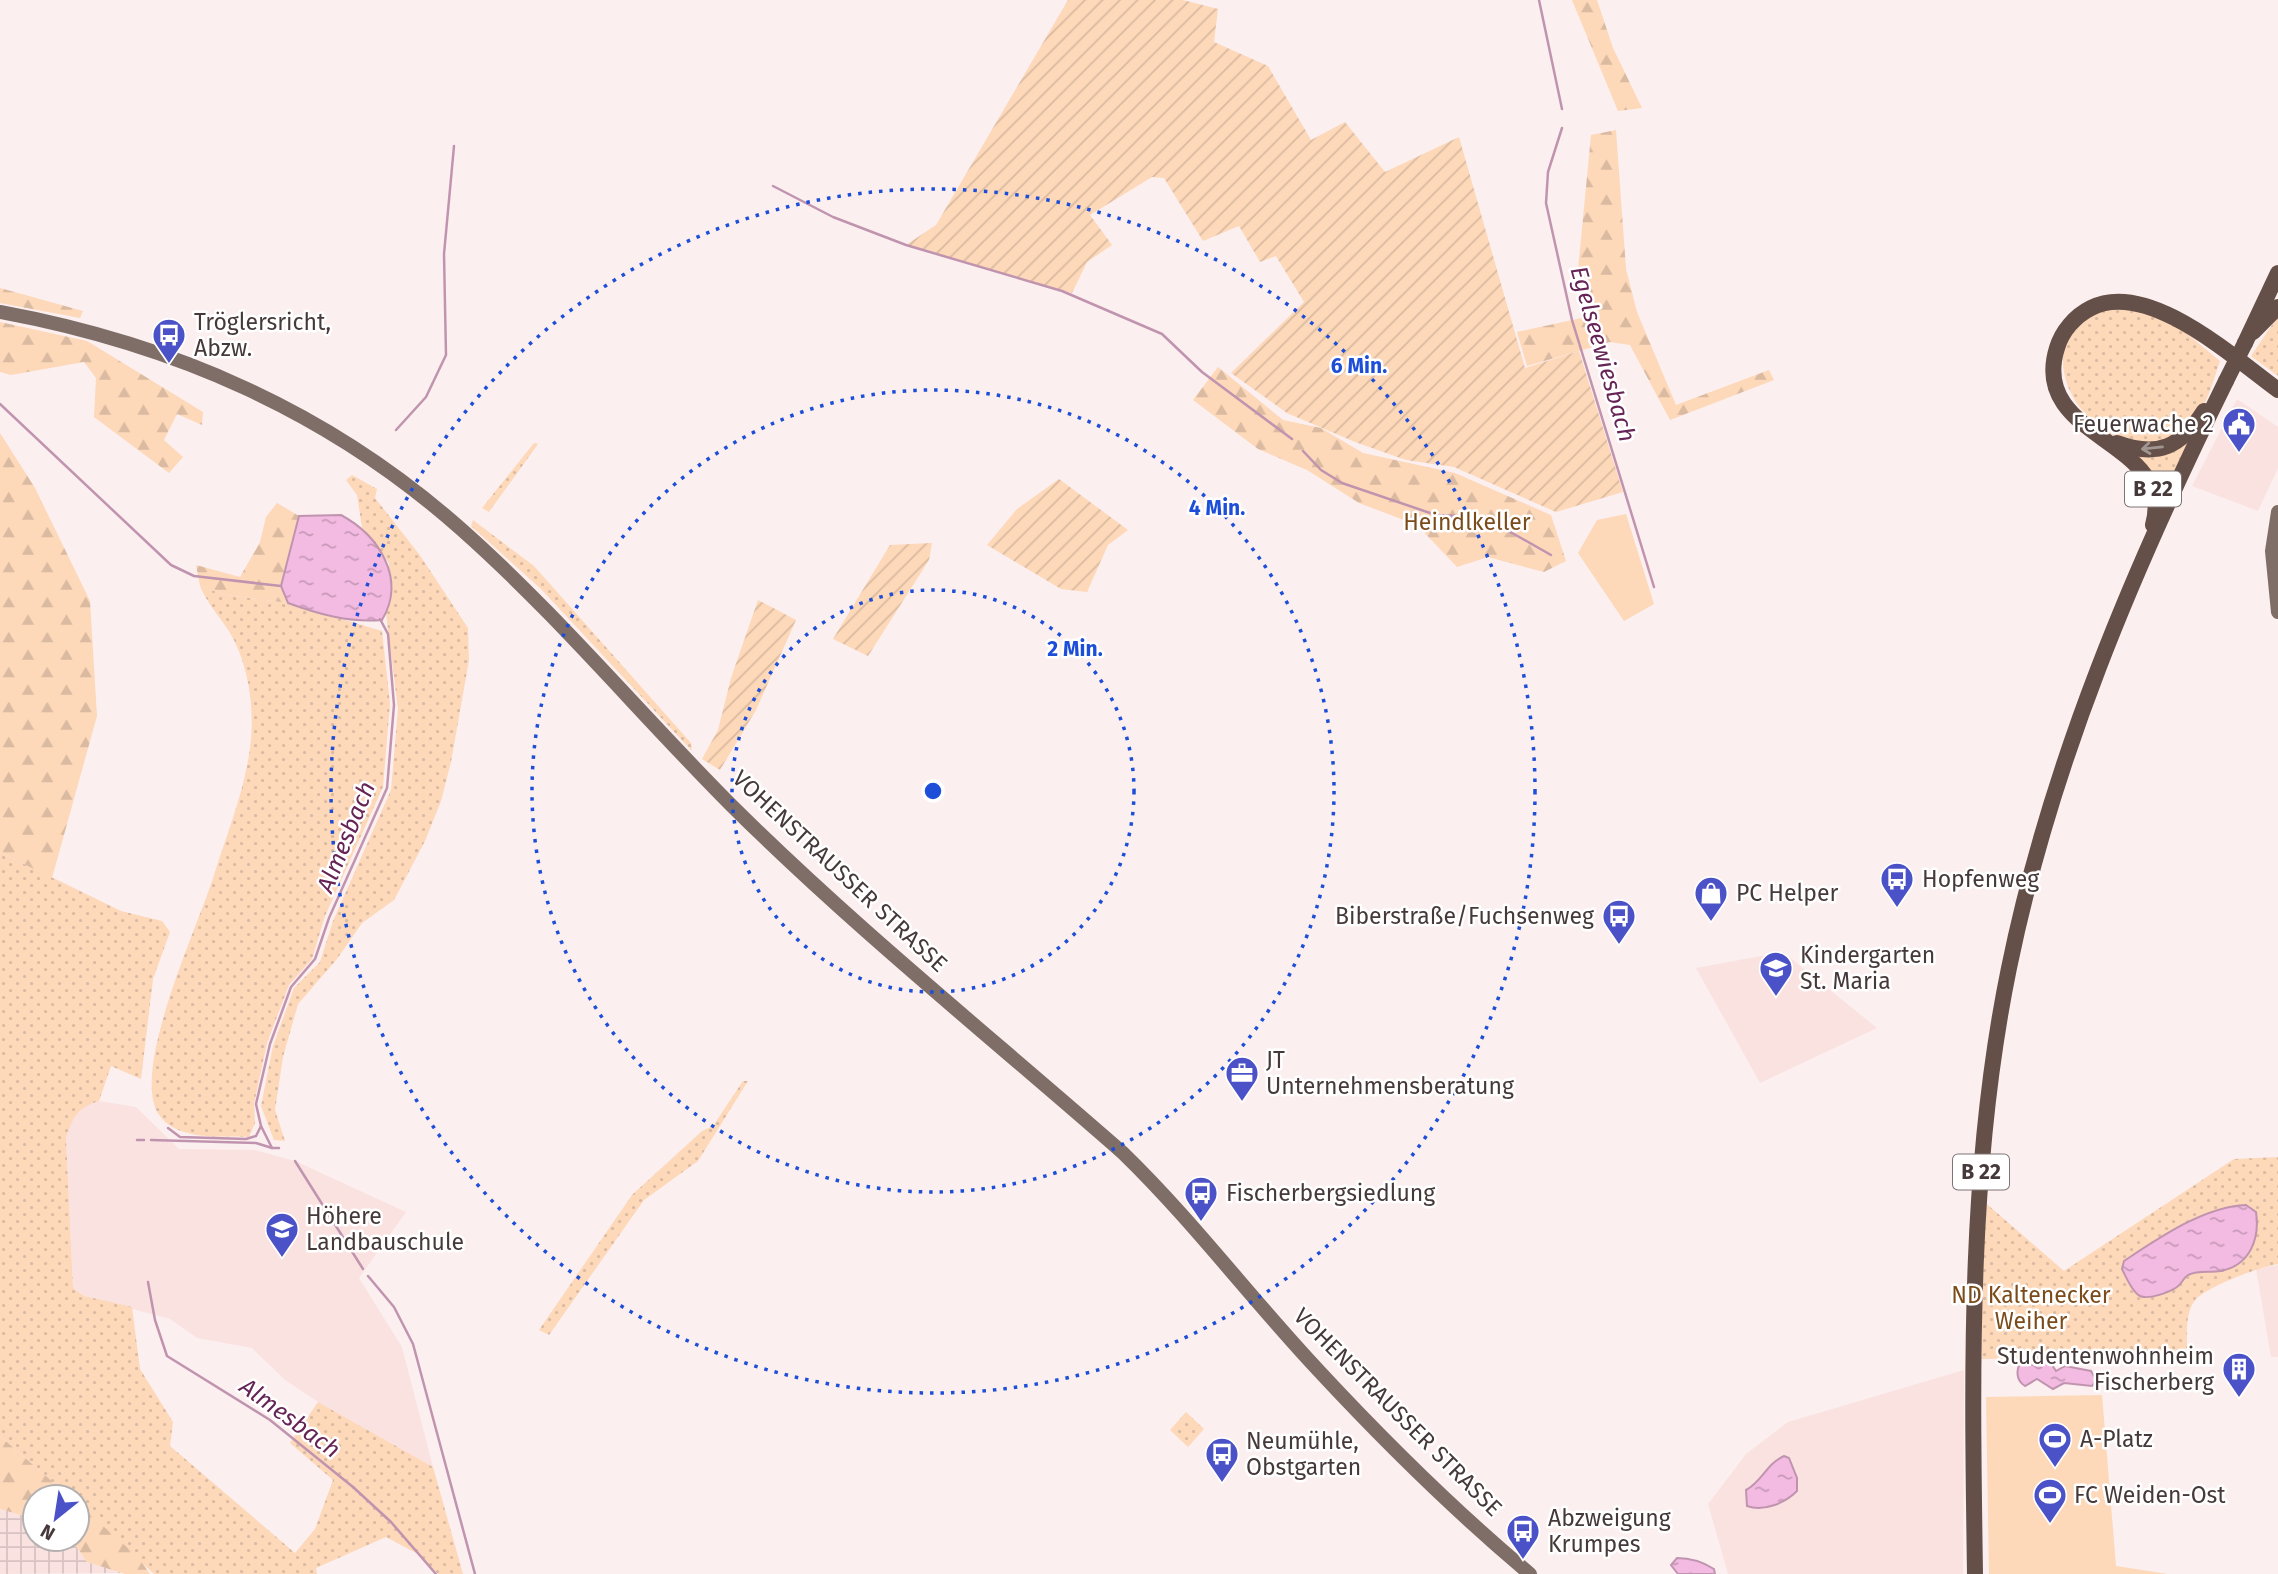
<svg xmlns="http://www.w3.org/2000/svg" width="2278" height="1574" viewBox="0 0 2278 1574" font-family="'Fira Sans',sans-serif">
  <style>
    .built { fill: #fae2e1 }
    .industrial { fill: url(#industrial-grid) }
    .grass { fill: url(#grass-dots); fill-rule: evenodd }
    .forest { fill: url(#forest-firs) }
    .garden { fill: url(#garden-furrows) }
    .pitch { fill: #fdd8b9 }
    .water { fill: url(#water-ripples); stroke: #c094af; stroke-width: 2 }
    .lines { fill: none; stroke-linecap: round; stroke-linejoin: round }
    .stream { stroke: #c094af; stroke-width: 2.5 }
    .secondary { stroke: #7f6e68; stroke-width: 14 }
    .primary { stroke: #645049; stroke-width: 16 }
    .primary-bridge { stroke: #645049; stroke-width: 16 }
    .oneway { stroke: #a29692 }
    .ring { fill: none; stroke: #1d4ed8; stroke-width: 3.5; stroke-dasharray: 3.5 7 }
    .labels { text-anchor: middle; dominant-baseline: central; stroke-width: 5; stroke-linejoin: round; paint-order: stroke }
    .shield { fill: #fff; stroke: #7e7474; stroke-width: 2 }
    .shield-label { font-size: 21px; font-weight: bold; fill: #463939 }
    .poi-label { font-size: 23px; fill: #463939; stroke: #fff; text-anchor: start }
    .park-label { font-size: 23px; fill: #7b4b1a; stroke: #fff }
    .street-label { font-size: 23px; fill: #463939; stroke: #fff }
    .water-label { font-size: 24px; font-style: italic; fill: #652455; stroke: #fff }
    .centre { fill: #1d4ed8; stroke: #fff; stroke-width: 3.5 }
    .ring-label { font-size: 21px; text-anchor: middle; font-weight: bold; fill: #1d4ed8; stroke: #fff; stroke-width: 5; stroke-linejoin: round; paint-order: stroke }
  </style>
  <defs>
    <pattern id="industrial-grid" width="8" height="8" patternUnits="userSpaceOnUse" patternTransform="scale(1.75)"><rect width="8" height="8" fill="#fae2e1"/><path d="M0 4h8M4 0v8" fill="none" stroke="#d8c3c2"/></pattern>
    <pattern id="grass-dots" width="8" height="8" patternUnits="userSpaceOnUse" patternTransform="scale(1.75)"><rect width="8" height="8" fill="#fdd8b9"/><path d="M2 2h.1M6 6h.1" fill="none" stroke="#dabaa0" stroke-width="1.8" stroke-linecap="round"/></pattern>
    <pattern id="forest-firs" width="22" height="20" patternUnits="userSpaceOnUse" patternTransform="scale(1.75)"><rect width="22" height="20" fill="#fdd8b9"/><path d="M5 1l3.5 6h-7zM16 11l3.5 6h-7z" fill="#dabaa0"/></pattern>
    <pattern id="garden-furrows" width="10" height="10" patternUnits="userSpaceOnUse" patternTransform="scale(1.75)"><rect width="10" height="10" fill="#fdd8b9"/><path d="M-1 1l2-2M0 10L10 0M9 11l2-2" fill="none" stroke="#dabaa0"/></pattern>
    <pattern id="water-ripples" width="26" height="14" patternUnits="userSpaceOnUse" patternTransform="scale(1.75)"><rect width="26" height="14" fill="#f4bbe2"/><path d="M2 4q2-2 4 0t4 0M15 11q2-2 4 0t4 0" fill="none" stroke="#c799b8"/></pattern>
  </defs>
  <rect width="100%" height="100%" fill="#fcefef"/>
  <g class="built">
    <polygon points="2237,399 2278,427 2278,468 2258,511 2192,486"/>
    <polygon points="1783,952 1877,1028 1760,1083 1696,968"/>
    <polygon points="99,1101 136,1107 179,1149 255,1150 295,1161 406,1212 359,1278 402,1347 433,1467 318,1402 285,1380 252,1348 197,1338 170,1319 84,1296 73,1288 66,1138 72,1117 87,1105"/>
    <polygon points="2278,1265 2278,1357 2271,1357 2256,1269"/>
    <polygon points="1964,1370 1963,1574 1728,1574 1708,1504 1746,1454 1788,1422"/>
  </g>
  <polygon class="industrial" points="0,1509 35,1519 35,1539 71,1539 87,1562 123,1573 0,1574"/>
  <g class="grass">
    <path d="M2117,305L2174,323L2220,361C2212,384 2203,422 2179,435C2098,480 2000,335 2117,305Z"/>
    <polygon points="2278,316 2278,376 2251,356"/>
    <path d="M2197,431L2160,514C2162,484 2150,469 2128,450Z"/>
    <polygon points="534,443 538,444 489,512 482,508"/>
    <polygon points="352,475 377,489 375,498 419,554 468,628 469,660 451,762 441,801 425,841 394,900 362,923 337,959 298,1004 283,1057 275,1110 285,1141 274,1140 261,1106 273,1046 294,988 320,962 333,921 391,790 398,709 386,614 391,601 389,563 362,527 357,495 346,480"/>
    <polygon points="473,520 534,566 691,743 692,751 541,589 471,526"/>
    <path d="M200,586L226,595L288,603L382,631L390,704L383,787L325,916L312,959L289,985L267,1043L254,1104L255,1123L249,1137C221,1136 177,1141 159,1115C129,1070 200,923 215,872C227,834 243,794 249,755C256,714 250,666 229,631C219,616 207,603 200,586Z"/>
    <path d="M0,852L121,911L162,921L170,932L153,979L141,1079L111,1066L99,1101C78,1107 72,1118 66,1138L73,1288L84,1296L132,1307L140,1369L173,1422L170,1446L295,1553L315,1529L333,1480L290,1443L318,1402L433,1467L463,1574H438L418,1554L386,1537L316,1568L317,1574H154L77,1503V1497H70L0,1436Z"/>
    <polygon points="743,1081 748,1081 698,1161 644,1200 549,1335 539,1330 632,1195 702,1131 713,1126"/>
    <path d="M2278,1157V1264C2259,1267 2209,1286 2196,1299C2185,1312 2187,1332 2187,1348L2148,1356L1982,1359L1981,1199L2064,1271L2234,1159ZM2152,1242L2244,1258C2219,1274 2213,1266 2192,1274C2185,1276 2184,1280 2180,1285C2172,1293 2149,1298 2139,1295L2124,1261Z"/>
    <polygon points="1186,1412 1204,1429 1188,1447 1170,1430"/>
  </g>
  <g class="forest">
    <polygon points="1572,0 1597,0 1613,48 1642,108 1618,111"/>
    <polygon points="1616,130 1626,269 1637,312 1676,405 1769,370 1774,380 1670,420 1630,345 1610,342 1527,366 1517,332 1600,314 1578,270 1591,135"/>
    <polygon points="0,288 83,311 80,318 0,303"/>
    <polygon points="0,322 87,341 203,412 202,425 177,414 164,440 183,457 169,473 94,417 96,378 84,362 11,375 0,372"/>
    <polygon points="1218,367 1283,420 1321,428 1363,453 1455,473 1551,515 1566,561 1544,572 1488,557 1457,567 1417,525 1359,503 1307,470 1258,449 1193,400"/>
    <polygon points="0,433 35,488 90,601 97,716 52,878 0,852"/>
    <polygon points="277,503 299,516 281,586 288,603 226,595 200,586 196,565 240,577 260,542 266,517"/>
    <polygon points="0,1436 70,1497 35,1497 35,1519 0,1509"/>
    <polygon points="77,1503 138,1557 150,1574 125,1574 87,1562 71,1539 77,1539"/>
  </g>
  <g class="garden">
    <polygon points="1068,0 1183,0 1218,9 1214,42 1268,66 1311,140 1345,122 1385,172 1459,137 1525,368 1579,351 1623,492 1556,512 1454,467 1406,460 1355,442 1287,413 1231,373 1304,302 1276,256 1260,262 1239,226 1203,241 1164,178 1152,177 1090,215 1112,245 1087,262 1072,293 906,245 936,225"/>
    <polygon points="1059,479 1128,530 1108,545 1087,592 1061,589 987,545 1017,509"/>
    <polygon points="932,543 929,560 868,656 833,639 890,545"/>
    <polygon points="758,600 796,620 756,710 720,770 702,759 718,730 731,678"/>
  </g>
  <g class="pitch">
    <polygon points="1626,514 1654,604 1624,621 1578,553 1597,520"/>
    <polygon points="2102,1395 2116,1566 2168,1574 1989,1574 1986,1397"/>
  </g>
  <g class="water">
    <path d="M341,515C378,535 407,578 382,620C350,623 318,614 288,603L281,586L299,516Z"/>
    <path d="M2246,1205L2256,1212C2260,1239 2250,1265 2221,1271C2210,1273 2198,1270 2188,1275C2183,1278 2182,1284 2177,1287C2170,1292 2149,1300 2140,1296C2132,1292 2126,1277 2122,1269L2124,1261C2159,1238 2203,1207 2246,1205Z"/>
    <path d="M2032,1355L2050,1362L2056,1371L2065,1366L2091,1371L2096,1380L2092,1386L2064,1383L2053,1389L2037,1379L2025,1386C2015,1380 2016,1368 2022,1360Z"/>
    <path d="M1784,1456L1789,1458L1797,1478V1491C1785,1503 1764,1512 1747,1506L1746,1490C1762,1482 1766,1464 1784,1456Z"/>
    <path d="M1677,1558C1690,1558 1703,1562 1714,1569L1715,1574H1678L1671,1565Z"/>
  </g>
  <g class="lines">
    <g class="stream">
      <polyline points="1539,0 1562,109"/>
      <polyline points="1562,128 1548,172 1546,203 1572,320 1654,587"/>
      <polyline points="773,186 833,217 906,245 1062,291 1162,334 1202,372 1292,439"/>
      <polyline points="0,404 171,565 194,576 281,586"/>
      <polyline points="396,430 426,397 446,355 444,254 454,146"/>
      <polyline points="1303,451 1321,470 1342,483 1436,515 1484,517 1551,555"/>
      <polyline points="168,1128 180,1137 246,1139 256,1136 261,1126"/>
      <polyline points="137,1140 144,1140"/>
      <polyline points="151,1140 256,1143 272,1148"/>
      <polyline points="279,1148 272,1148 261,1126 256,1104 270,1044 291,987 315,959 329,918 387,788 394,705 388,634 380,619"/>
      <polyline points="295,1161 363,1269"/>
      <polyline points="368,1276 394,1307 413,1344 475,1574"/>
      <polyline points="148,1282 155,1320 167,1356 270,1420 353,1487 391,1522 436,1574"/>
    </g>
    <g class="secondary">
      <path d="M0,312C173,344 328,411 461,529C558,615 641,715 732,806C856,929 992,1038 1123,1153C1194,1222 1252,1300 1319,1371C1385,1442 1456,1512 1530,1574"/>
      <polyline points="2278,512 2272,551 2278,612"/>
    </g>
    <g class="primary">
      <polyline points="2253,332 2278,307"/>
      <polyline points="2245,343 2278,273"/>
      <path d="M2117,443C2158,458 2181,447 2204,411"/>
      <path d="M2153,525C2177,439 2028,440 2057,348C2062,331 2075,316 2091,308C2148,279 2234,358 2278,390"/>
      <path d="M1975,1574C1972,1371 1968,1167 2009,968C2051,762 2134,568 2226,381"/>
    </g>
    <polyline class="primary-bridge" points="2226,381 2245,343"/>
  </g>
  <defs><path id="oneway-shaft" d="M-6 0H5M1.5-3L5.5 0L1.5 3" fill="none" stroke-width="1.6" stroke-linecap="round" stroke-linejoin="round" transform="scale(1.75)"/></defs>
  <use class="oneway" href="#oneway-shaft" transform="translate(2152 448) rotate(174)"/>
  <g class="ring">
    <circle cx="933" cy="791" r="201"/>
    <circle cx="933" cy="791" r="401"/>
    <circle cx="933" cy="791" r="602"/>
  </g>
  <defs>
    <symbol id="bus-pin" viewBox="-11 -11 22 30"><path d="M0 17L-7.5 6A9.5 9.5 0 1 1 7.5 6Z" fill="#4b52c8" stroke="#fff"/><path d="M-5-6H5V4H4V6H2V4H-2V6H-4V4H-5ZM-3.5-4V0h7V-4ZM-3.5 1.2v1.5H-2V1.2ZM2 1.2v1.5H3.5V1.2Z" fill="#fff"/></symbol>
    <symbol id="civic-pin" viewBox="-11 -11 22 30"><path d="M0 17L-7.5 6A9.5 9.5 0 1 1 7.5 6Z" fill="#4b52c8" stroke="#fff"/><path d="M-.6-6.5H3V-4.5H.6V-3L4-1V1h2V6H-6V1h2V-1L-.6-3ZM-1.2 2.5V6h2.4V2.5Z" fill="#fff"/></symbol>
    <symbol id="shop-pin" viewBox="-11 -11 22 30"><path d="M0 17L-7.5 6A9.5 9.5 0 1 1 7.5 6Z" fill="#4b52c8" stroke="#fff"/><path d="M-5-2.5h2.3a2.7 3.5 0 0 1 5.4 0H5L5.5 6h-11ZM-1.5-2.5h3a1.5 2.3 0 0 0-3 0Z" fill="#fff"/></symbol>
    <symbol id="school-pin" viewBox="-11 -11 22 30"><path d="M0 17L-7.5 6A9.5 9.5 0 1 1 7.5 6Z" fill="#4b52c8" stroke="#fff"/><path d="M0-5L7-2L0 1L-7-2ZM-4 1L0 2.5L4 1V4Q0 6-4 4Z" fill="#fff"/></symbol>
    <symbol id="office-pin" viewBox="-11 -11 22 30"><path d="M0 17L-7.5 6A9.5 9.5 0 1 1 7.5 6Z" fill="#4b52c8" stroke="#fff"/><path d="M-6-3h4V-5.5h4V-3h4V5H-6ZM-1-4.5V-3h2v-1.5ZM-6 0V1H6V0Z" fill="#fff"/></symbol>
    <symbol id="university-pin" viewBox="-11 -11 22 30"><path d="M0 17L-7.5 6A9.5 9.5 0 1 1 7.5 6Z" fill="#4b52c8" stroke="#fff"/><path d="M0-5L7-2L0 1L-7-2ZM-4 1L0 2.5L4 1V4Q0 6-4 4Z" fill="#fff"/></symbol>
    <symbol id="building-pin" viewBox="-11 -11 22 30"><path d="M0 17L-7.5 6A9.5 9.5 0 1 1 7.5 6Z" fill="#4b52c8" stroke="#fff"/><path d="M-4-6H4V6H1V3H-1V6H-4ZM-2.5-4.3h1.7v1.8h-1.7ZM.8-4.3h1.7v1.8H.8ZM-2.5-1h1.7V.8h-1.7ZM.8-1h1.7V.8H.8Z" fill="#fff"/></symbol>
    <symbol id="stadium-pin" viewBox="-11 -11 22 30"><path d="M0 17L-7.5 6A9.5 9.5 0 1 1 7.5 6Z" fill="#4b52c8" stroke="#fff"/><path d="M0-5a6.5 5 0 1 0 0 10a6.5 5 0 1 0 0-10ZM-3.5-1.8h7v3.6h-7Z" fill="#fff"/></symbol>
  </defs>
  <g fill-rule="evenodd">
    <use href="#bus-pin" x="150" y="316" width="38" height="52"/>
    <use href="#civic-pin" x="2220" y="405" width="38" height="52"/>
    <use href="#bus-pin" x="1878" y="860" width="38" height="52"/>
    <use href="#shop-pin" x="1692" y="874" width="38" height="52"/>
    <use href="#bus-pin" x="1600" y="897" width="38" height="52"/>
    <use href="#school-pin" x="1757" y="949" width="38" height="52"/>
    <use href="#office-pin" x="1223" y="1054" width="38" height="52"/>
    <use href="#bus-pin" x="1182" y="1174" width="38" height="52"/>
    <use href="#university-pin" x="263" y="1210" width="38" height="52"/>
    <use href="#building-pin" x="2220" y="1350" width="38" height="52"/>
    <use href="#stadium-pin" x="2036" y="1420" width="38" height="52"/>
    <use href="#bus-pin" x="1203" y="1435" width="38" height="52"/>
    <use href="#stadium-pin" x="2031" y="1476" width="38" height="52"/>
    <use href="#bus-pin" x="1504" y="1512" width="38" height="52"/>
  </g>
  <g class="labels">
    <g class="shield">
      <rect x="2125" y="471.5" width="56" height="35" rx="5"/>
      <rect x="1953" y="1154.5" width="56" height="35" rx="5"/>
    </g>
    <g class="shield-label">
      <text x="2153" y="489">B 22</text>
      <text x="1981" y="1172">B 22</text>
    </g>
    <g class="poi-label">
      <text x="194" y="322">Tröglersricht,<tspan x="194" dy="26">Abzw.</tspan></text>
      <text x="2214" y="424" text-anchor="end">Feuerwache 2</text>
      <text x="1922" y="879">Hopfenweg</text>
      <text x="1736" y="893">PC Helper</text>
      <text x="1594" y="916" text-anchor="end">Biberstraße/Fuchsenweg</text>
      <text x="1800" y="955">Kindergarten<tspan x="1800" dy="26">St. Maria</tspan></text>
      <text x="1266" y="1060">JT<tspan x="1266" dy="26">Unternehmensberatung</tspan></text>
      <text x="1226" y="1193">Fischerbergsiedlung</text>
      <text x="306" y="1216">Höhere<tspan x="306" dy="26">Landbauschule</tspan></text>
      <text x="2214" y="1356" text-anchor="end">Studentenwohnheim<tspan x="2214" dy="26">Fischerberg</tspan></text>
      <text x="2080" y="1439">A-Platz</text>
      <text x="1246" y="1441">Neumühle,<tspan x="1246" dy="26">Obstgarten</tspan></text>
      <text x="2074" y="1495">FC Weiden-Ost</text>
      <text x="1548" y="1518">Abzweigung<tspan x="1548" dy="26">Krumpes</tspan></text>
    </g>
    <g class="park-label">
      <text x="1467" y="522">Heindlkeller</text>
      <text x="2031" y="1295">ND Kaltenecker<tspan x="2031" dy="26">Weiher</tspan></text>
    </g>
    <g class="street-label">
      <text transform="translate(840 871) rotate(43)">VOHENSTRAUSSER STRASSE</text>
      <text transform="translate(1398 1412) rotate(45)">VOHENSTRAUSSER STRASSE</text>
    </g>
    <g class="water-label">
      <text transform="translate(1603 354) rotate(74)">Egelseewiesbach</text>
      <text transform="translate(346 837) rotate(-68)">Almesbach</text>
      <text transform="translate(290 1418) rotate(36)">Almesbach</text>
    </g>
  </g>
  <circle cx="933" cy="791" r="10" class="centre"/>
  <g class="ring-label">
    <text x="1359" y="373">6 Min.</text>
    <text x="1217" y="515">4 Min.</text>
    <text x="1075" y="656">2 Min.</text>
  </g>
  <g transform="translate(56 1518) rotate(210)"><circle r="33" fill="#ffffff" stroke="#b5b0b0" stroke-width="2"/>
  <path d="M0-5L12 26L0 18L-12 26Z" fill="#4b52c8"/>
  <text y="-10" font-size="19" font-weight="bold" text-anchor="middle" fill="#463939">N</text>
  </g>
</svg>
